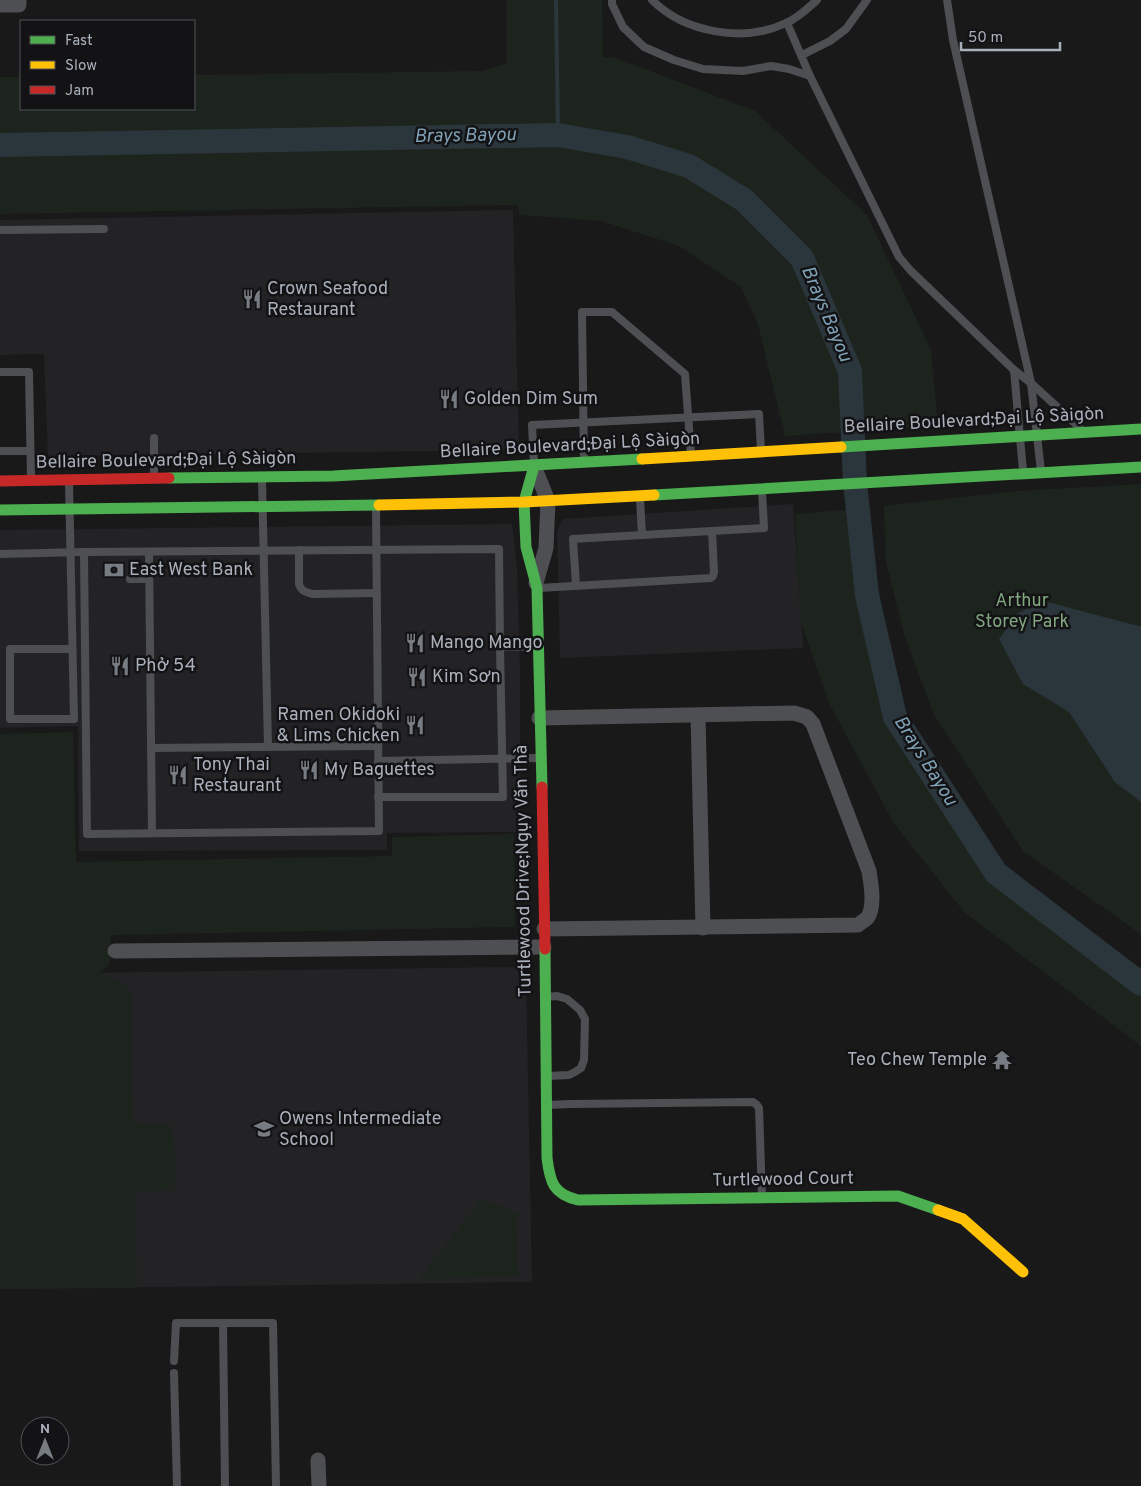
<svg xmlns="http://www.w3.org/2000/svg" width="1141" height="1486" viewBox="0 0 1141 1486" font-family="Overpass,sans-serif">
  <style>
    .built { fill: #232325 }
    .green { fill: #1d241d }
    .water { fill: #2b363c }
    .lines { fill: none; stroke-linecap: round; stroke-linejoin: round }
    .stream { stroke: #2b363c; stroke-width: 4 }
    .river { stroke: #2b363c; stroke-width: 24 }
    .lane { stroke: #4d4f52; stroke-width: 8 }
    .street { stroke: #4d4f52; stroke-width: 15 }
    .fast { stroke: #4caf50; stroke-width: 11 }
    .slow { stroke: #ffc107; stroke-width: 11 }
    .jam { stroke: #c62828; stroke-width: 11 }
    .labels { text-anchor: middle; dominant-baseline: central; stroke-width: 5; stroke-linejoin: round; paint-order: stroke }
    .poi-label { font-size: 18px; fill: #aab0bb; stroke: #131315; text-anchor: start }
    .street-label { font-size: 18px; fill: #aab0bb; stroke: #131315 }
    .park-label { font-size: 18px; fill: #81a680; stroke: #131315 }
    .water-label { font-size: 19px; font-style: italic; fill: #80a2b7; stroke: #131315 }
  </style>
  <rect width="100%" height="100%" fill="#191919"/>
  <g class="built">
    <polygon points="513,210 519,450 48,456 44,354 0,355 0,220"/>
    <polygon points="793,504 803,648 560,658 557,531 563,519"/>
    <polygon points="512,524 517,567 520,672 520,832 387,833 387,850 79,851 78,726 0,728 0,530"/>
    <polygon points="518,967 526,977 532,1282 0,1289 0,974"/>
  </g>
  <g class="green">
    <polygon points="507,0 602,0 603,57 616,58 755,111 867,215 931,350 938,426 785,436 758,324 741,287 679,246 601,221 520,215 517,205 0,214 0,77 21,77 21,109 194,109 194,75 483,71 507,63"/>
    <polygon points="1141,484 1141,934 1023,851 934,715 905,637 886,562 884,506 1017,491"/>
    <polygon points="856,509 856,540 873,630 903,714 994,859 1047,905 1141,968 1141,1046 964,912 893,822 830,705 800,620 795,514"/>
    <path d="M73,732L76,862L392,856V837L514,834L515,927L111,935L110,964L99,973C113,976 121,982 131,992L133,1123L170,1124V1133L174,1134V1135L175,1190L136,1191L137,1288L0,1289V734Z"/>
    <polygon points="482,1199 517,1213 518,1277 419,1279"/>
  </g>
  <polygon class="water" points="1044,601 1138,626 1141,626 1141,802 1115,782 1069,712 1023,684 999,639 1018,613"/>
  <g class="lines">
    <polyline class="stream" points="556,0 558,135"/>
    <polyline class="river" points="0,145 558,135 627,147 689,166 744,200 802,258 850,371 855,483 867,595 895,717 996,873 1141,984"/>
    <g class="lane">
      <polyline points="612,0 612,4 623,27 644,47 674,60 703,69 743,71 771,66 789,69 810,76 899,257 911,271 1014,370"/>
      <path d="M652,0C685,33 744,43 786,23C798,18 808,8 817,0"/>
      <polyline points="947,0 953,40 1031,383 1041,471"/>
      <polyline points="787,23 810,76"/>
      <polyline points="802,55 830,41 846,29 867,0"/>
      <polyline points="0,230 104,229"/>
      <polyline points="0,372 29,372 31,479"/>
      <polyline points="154,438 154,476"/>
      <polyline points="0,451 30,451"/>
      <polyline points="584,461 582,312 612,312 685,374 691,455"/>
      <polyline points="534,464 532,425 759,414 761,451"/>
      <polyline points="1023,471 1014,370 1031,383 1080,428"/>
      <polyline points="262,479 268,747"/>
      <polyline points="69,482 74,719 10,719 10,649 72,649"/>
      <polyline points="640,498 642,535"/>
      <path d="M299,550V584C301,591 305,592 313,594L377,593"/>
      <polyline points="84,552 87,834 379,831 376,508"/>
      <polyline points="149,552 152,833"/>
      <polyline points="0,554 84,552 499,549 500,647 538,647"/>
      <polyline points="130,579 149,579"/>
      <polyline points="576,585 573,539 764,528 762,491"/>
      <polyline points="539,588 711,578 713,576 714,572 712,531"/>
      <polyline points="151,748 378,746"/>
      <polyline points="378,761 540,758"/>
      <polyline points="378,797 503,797 500,647"/>
      <polyline points="546,997 557,996 567,999 580,1010 585,1019 584,1060 581,1068 575,1072 569,1075 548,1076"/>
      <polyline points="547,1105 571,1104 753,1102 756,1104 759,1108 762,1197"/>
      <polyline points="223,1323 225,1486"/>
      <polyline points="174,1361 176,1323 273,1323 276,1486"/>
      <polyline points="174,1373 177,1486"/>
    </g>
    <g class="street">
      <polyline points="0,5 19,5 19,0"/>
      <polyline points="534,466 548,501 546,548 536,583"/>
      <polyline points="698,715 703,928"/>
      <path d="M539,718L794,713L807,717L813,724L869,871C871,884 875,905 868,917C866,920 861,922 858,925L544,929"/>
      <polyline points="115,951 544,947"/>
      <polyline points="318,1460 319,1486"/>
    </g>
    <g class="fast">
      <polyline points="841,447 1141,429"/>
      <polyline points="534,466 524,502 526,547 537,588 542,787"/>
      <polyline points="169,478 333,476 642,459"/>
      <polyline points="654,495 1141,467"/>
      <polyline points="0,510 379,505"/>
      <path d="M545,949L547,1158C550,1182 553,1194 578,1200L898,1196L938,1210"/>
    </g>
    <g class="slow">
      <polyline points="642,459 841,447"/>
      <polyline points="379,505 524,502 654,495"/>
      <polyline points="938,1210 963,1219 1023,1272"/>
    </g>
    <g class="jam">
      <polyline points="0,481 169,478"/>
      <polyline points="542,787 545,949"/>
    </g>
  </g>
  <defs>
    <symbol id="restaurant-bare" viewBox="-9 -9 18 18"><path d="M-5-6h1v4h1v-4h1v4h1v-4h1v5L-1.5 .5V6h-2V.5L-5-1ZM5-6V6H3V1.5H1.5Q1.5-4 5-6Z" fill="#777b82" stroke="#131315" stroke-width="2.5" paint-order="stroke"/></symbol>
    <symbol id="bank-bare" viewBox="-9 -9 18 18"><path d="M-6-4H6V4H-6ZM0-2.3a2.3 2.3 0 1 0 0 4.6a2.3 2.3 0 1 0 0-4.6Z" fill="#777b82" stroke="#131315" stroke-width="2.5" paint-order="stroke"/></symbol>
    <symbol id="temple-bare" viewBox="-9 -9 18 18"><path d="M0-6L5-2H3V0L6.5 2.5H4V6H1.5V3h-3V6H-4V2.5H-6.5L-3 0V-2H-5Z" fill="#777b82" stroke="#131315" stroke-width="2.5" paint-order="stroke"/></symbol>
    <symbol id="school-bare" viewBox="-9 -9 18 18"><path d="M0-5L7-2L0 1L-7-2ZM-4 1L0 2.5L4 1V4Q0 6-4 4Z" fill="#777b82" stroke="#131315" stroke-width="2.5" paint-order="stroke"/></symbol>
  </defs>
  <g fill-rule="evenodd">
    <use href="#restaurant-bare" x="238" y="285" width="28" height="28"/>
    <use href="#restaurant-bare" x="435" y="385" width="28" height="28"/>
    <use href="#bank-bare" x="100" y="556" width="28" height="28"/>
    <use href="#restaurant-bare" x="401" y="629" width="28" height="28"/>
    <use href="#restaurant-bare" x="106" y="652" width="28" height="28"/>
    <use href="#restaurant-bare" x="403" y="663" width="28" height="28"/>
    <use href="#restaurant-bare" x="401" y="711" width="28" height="28"/>
    <use href="#restaurant-bare" x="295" y="756" width="28" height="28"/>
    <use href="#restaurant-bare" x="164" y="761" width="28" height="28"/>
    <use href="#temple-bare" x="988" y="1046" width="28" height="28"/>
    <use href="#school-bare" x="250" y="1115" width="28" height="28"/>
  </g>
  <g class="labels">
    <g class="poi-label">
      <text x="267" y="289">Crown Seafood<tspan x="267" dy="21">Restaurant</tspan></text>
      <text x="464" y="399">Golden Dim Sum</text>
      <text x="129" y="570">East West Bank</text>
      <text x="430" y="643">Mango Mango</text>
      <text x="135" y="666">Phở 54</text>
      <text x="432" y="677">Kim Sơn</text>
      <text x="400" y="715" text-anchor="end">Ramen Okidoki<tspan x="400" dy="21">&amp; Lims Chicken</tspan></text>
      <text x="193" y="765">Tony Thai<tspan x="193" dy="21">Restaurant</tspan></text>
      <text x="324" y="770">My Baguettes</text>
      <text x="987" y="1060" text-anchor="end">Teo Chew Temple</text>
      <text x="279" y="1119">Owens Intermediate<tspan x="279" dy="21">School</tspan></text>
    </g>
    <g class="street-label">
      <text transform="translate(974 421) rotate(-3)">Bellaire Boulevard;Đại Lộ Sàigòn</text>
      <text transform="translate(570 446) rotate(-3)">Bellaire Boulevard;Đại Lộ Sàigòn</text>
      <text transform="translate(166 461) rotate(-1)">Bellaire Boulevard;Đại Lộ Sàigòn</text>
      <text transform="translate(524 871) rotate(-91)">Turtlewood Drive;Ngụy Văn Thà</text>
      <text transform="translate(783 1180) rotate(-1)">Turtlewood Court</text>
    </g>
    <g class="park-label">
      <text x="1022" y="601">Arthur<tspan x="1022" dy="21">Storey Park</tspan></text>
    </g>
    <g class="water-label">
      <text transform="translate(465 136) rotate(-1)">Brays Bayou</text>
      <text transform="translate(826 314) rotate(67)">Brays Bayou</text>
      <text transform="translate(925 761) rotate(58)">Brays Bayou</text>
    </g>
  </g>
  <rect x="20" y="20" width="175" height="90" fill="#131315" stroke="#4f5257"/>
  <rect x="30" y="36" width="25" height="8" fill="#4caf50" stroke="#4f5257"/>
  <text x="65" y="45" font-size="15" fill="#aab0bb">Fast</text>
  <rect x="30" y="61" width="25" height="8" fill="#ffc107" stroke="#4f5257"/>
  <text x="65" y="70" font-size="15" fill="#aab0bb">Slow</text>
  <rect x="30" y="86" width="25" height="8" fill="#c62828" stroke="#4f5257"/>
  <text x="65" y="95" font-size="15" fill="#aab0bb">Jam</text>
  <g transform="translate(45 1441)"><circle r="24" fill="#131315" stroke="#4f5257"/>
  <path d="M0-4L9 19L0 12L-9 19Z" fill="#777b82"/>
  <text y="-8" font-size="14" font-weight="bold" text-anchor="middle" fill="#aab0bb">N</text>
  </g>
  <path d="M961 42v8h99v-8" fill="none" stroke="#aab0bb" stroke-width="2.5"/>
  <text x="968" y="42" font-size="15" fill="#aab0bb" stroke="#131315" stroke-width="4" paint-order="stroke">50 m</text>
</svg>
